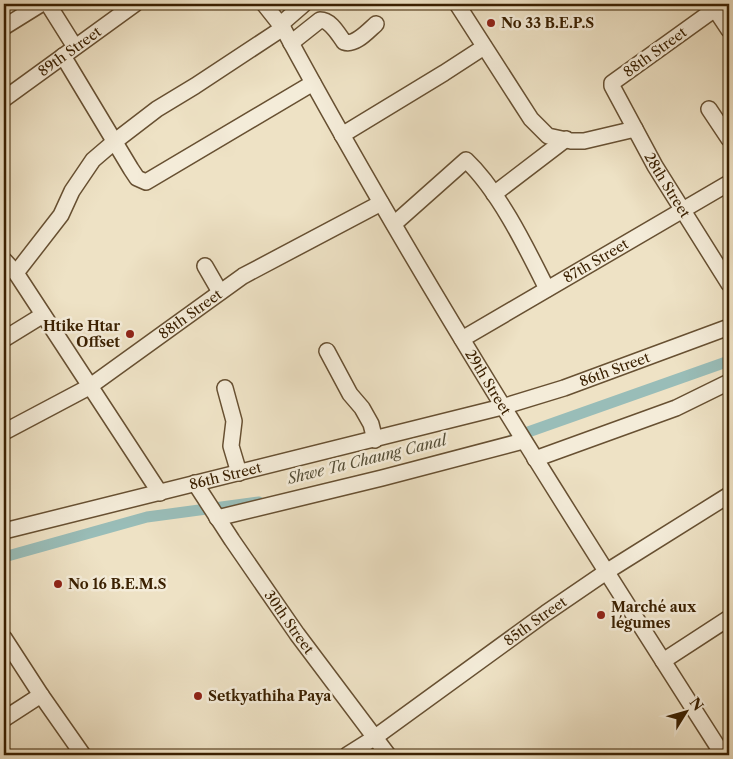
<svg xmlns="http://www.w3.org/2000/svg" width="733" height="759" viewBox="0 0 733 759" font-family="'Libre Caslon Text',serif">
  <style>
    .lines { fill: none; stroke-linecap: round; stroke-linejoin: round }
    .canal { stroke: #99bdb8; stroke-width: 11 }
    .minor-casing { stroke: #675032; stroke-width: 18 }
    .minor { stroke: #f4ecd9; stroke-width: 15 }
    .poi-dot { fill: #8f2418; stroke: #f4ecd9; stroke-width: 2 }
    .labels { text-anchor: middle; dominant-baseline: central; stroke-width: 5; stroke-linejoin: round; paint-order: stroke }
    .poi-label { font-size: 14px; font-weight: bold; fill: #3a2001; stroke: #f4ecd9; text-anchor: start }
    .street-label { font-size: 14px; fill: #3a2001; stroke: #f4ecd9 }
    .water-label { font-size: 15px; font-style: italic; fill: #564f38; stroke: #f4ecd9 }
  </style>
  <rect width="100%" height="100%" fill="#eee2c5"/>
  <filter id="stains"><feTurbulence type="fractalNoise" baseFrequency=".004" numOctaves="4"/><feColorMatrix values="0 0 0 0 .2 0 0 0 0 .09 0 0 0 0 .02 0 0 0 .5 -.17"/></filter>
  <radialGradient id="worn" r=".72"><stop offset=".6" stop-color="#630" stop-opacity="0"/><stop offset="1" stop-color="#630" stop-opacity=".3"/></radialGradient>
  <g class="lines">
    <g class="canal">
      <polyline points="514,437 729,361"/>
      <polyline points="4,557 147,517 259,502"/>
    </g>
    <defs>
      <g id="minor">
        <polyline points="48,4 75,47"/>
        <path id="s1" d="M264,4L283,28C418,278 571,517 723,755"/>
        <polyline points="457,4 531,119 548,136 571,141 584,141 635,129"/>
        <path id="s2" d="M722,4L612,83V86L655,166L729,284"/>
        <polyline points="715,9 729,30"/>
        <polyline points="281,24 304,4"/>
        <polyline points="4,27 41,4"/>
        <path d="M291,43L320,20C331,20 338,34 344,42C355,46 368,31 376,24"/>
        <polyline points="63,56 131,169 137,178 146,182 313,83"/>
        <path id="s3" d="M4,99L135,4"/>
        <polyline points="709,109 729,139"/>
        <polyline points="342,135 444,73 484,47"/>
        <polyline points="494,194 566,139"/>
        <path d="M394,224L466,160C499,191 527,249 547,289"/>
        <polyline points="4,260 16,273 160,493"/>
        <polyline points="205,266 220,292"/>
        <polyline points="16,273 61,215 72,191 93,160 114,142 157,109 195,86 283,28"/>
        <polyline points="4,339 43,315"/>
        <path id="s4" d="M462,339L729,183"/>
        <polyline points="327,351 350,394 362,408 371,424 375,440"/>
        <polyline points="225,388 234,421 231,446 239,473"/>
        <path id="s5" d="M4,432L89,387L243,276L381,203"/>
        <polyline points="535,459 676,408 729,382"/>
        <path id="s6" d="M195,483L232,540L297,634L388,755"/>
        <polyline points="217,518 382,478 523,441"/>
        <path id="s7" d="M4,531L502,407L564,388L729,327"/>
        <polyline points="4,638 41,695 83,755"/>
        <polyline points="663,661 729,618"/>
        <polyline points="4,719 41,695"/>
        <path id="s8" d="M347,755L374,738L546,613L606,572L729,495"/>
      </g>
    </defs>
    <use href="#minor" class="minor-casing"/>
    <use href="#minor" class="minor"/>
  </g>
  <g class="poi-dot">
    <circle cx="491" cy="23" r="5"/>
    <circle cx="130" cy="334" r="5"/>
    <circle cx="58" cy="584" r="5"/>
    <circle cx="601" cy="615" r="5"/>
    <circle cx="198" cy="696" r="5"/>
  </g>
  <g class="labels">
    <g class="poi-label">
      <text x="501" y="23">No 33 B.E.P.S</text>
      <text x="120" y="326" text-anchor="end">Htike Htar<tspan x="120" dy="16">Offset</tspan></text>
      <text x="68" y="584">No 16 B.E.M.S</text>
      <text x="611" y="607">Marché aux<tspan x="611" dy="16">légumes</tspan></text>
      <text x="208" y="696">Setkyathiha Paya</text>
    </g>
    <g class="street-label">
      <text stroke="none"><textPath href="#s3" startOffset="81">89th Street</textPath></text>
      <text transform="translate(655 52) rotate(-36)">88th Street</text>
      <text stroke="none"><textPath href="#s2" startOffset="252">28th Street</textPath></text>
      <text stroke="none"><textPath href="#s4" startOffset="155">87th Street</textPath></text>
      <text stroke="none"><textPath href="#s5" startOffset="221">88th Street</textPath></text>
      <text stroke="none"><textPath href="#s7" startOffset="632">86th Street</textPath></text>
      <text stroke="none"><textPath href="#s1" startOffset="440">29th Street</textPath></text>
      <text stroke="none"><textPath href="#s7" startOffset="228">86th Street</textPath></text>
      <text stroke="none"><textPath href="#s6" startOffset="168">30th Street</textPath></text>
      <text stroke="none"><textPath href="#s8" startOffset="231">85th Street</textPath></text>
    </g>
    <g class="water-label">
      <text transform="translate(367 459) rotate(-14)">Shwe Ta Chaung Canal</text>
    </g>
  </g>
  <rect width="733" height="759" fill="none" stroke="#eee2c5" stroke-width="20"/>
  <rect x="5" y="5" width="723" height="749" fill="none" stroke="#3a2001" stroke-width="2.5"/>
  <rect x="10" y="10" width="713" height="739" fill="none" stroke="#3a2001"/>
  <g transform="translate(686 712) rotate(53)" stroke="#f4ecd9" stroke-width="4" paint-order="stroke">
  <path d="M0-4L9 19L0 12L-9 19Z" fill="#3a2001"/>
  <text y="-8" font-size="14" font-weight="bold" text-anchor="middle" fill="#3a2001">N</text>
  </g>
  <rect width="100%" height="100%" filter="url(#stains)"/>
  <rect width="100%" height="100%" fill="url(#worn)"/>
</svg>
